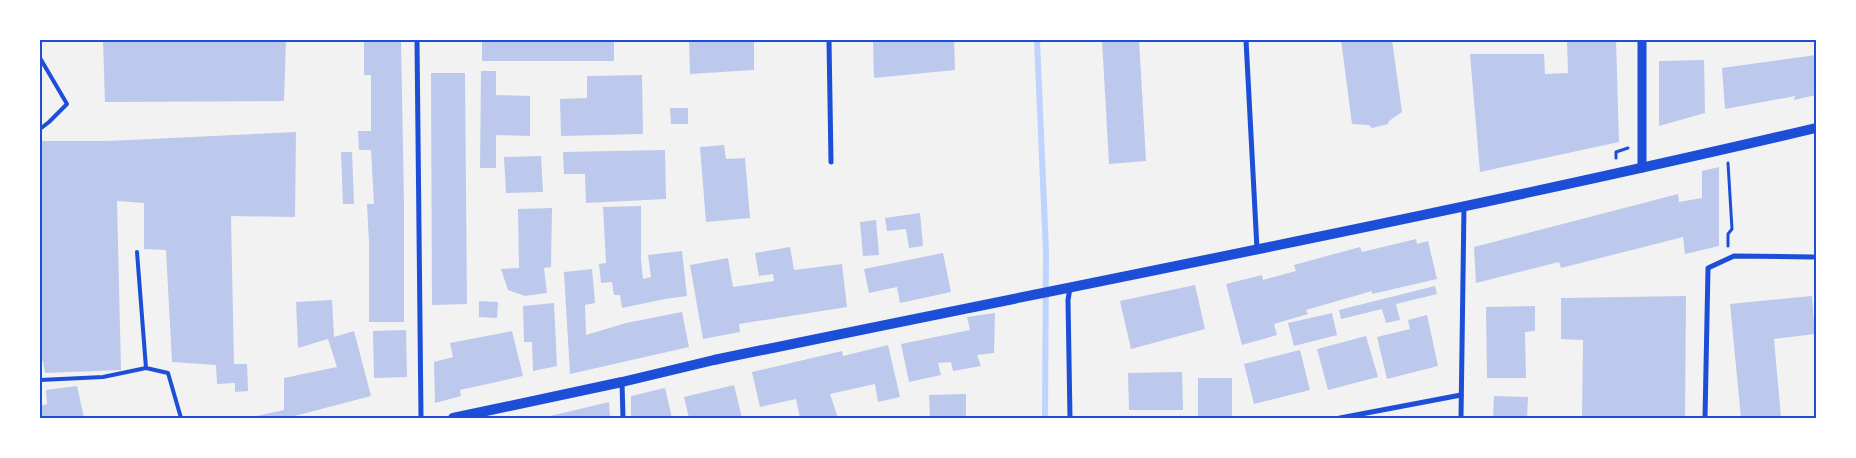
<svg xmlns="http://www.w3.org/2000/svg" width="1856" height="458" viewBox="0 0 1856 458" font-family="'Nunito Sans',sans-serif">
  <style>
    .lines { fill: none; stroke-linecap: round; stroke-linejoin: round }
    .stream { stroke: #bfd3fe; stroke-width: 6 }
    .building { fill: #bdc9ec }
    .path { stroke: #1d4ed8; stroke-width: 3 }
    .service { stroke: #1d4ed8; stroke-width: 4 }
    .minor { stroke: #1d4ed8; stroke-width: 5 }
    .tertiary { stroke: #1d4ed8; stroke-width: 9 }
    .secondary { stroke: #1d4ed8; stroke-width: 10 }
    .neatline { fill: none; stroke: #1d4ed8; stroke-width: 2 }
  </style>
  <rect width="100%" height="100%" fill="#f2f2f2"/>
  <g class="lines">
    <polyline class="stream" points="1037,40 1046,252 1045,418"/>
  </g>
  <g class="building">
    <polygon points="103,40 286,40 284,101 105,102"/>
    <polygon points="364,40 401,40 404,203 404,322 369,322 369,243 367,204 374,204 371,150 359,150 358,131 371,131 371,75 364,75"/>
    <rect x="482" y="40" width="132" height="21"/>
    <polygon points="689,40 754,40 754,70 690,74"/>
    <polygon points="873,40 954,40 955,70 874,78"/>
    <polygon points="1102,40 1139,40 1146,161 1109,164"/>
    <polygon points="1341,40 1392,40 1402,112 1389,121 1388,124 1372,128 1369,125 1352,124"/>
    <polygon points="1567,40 1616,40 1619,142 1480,172 1470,54 1544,54 1545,74 1568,73"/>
    <polygon points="1816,55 1816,95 1794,100 1795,96 1725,109 1722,68"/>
    <polygon points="1704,60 1705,113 1659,126 1659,61"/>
    <polygon points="481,71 496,71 496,95 530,96 530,136 496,135 496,168 480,168"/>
    <polygon points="431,73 465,73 467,304 432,305"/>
    <polygon points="642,75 643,134 561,136 560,99 587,98 587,76"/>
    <polygon points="670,108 688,108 688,124 671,124"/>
    <polygon points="296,132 295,217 231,216 234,364 247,364 248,391 235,392 235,383 217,384 216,365 172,362 166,250 144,249 144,203 117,201 121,370 45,373 43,361 40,361 40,141 107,141"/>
    <polygon points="724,145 726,159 745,158 750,218 706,222 700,147"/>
    <polygon points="665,150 666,199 586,203 585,174 564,174 563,152"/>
    <polygon points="341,152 352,152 354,204 343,204"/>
    <polygon points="541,156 543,192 506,193 504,157"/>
    <polygon points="1719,167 1719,246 1685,254 1683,237 1561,268 1559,262 1476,283 1474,247 1678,194 1679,202 1702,198 1702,171"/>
    <polygon points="641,206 641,259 643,279 651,277 648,255 682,251 687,296 665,299 622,308 620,295 614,295 612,282 601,283 599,264 606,263 603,207"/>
    <polygon points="552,208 551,267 544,268 547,293 525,296 508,290 501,269 519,268 518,209"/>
    <polygon points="920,213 923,246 909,248 906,229 887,231 885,218"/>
    <polygon points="876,220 879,255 863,256 860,222"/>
    <polygon points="1416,239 1417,244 1428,241 1437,279 1372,294 1372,291 1306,310 1308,314 1274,324 1277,335 1242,345 1226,284 1262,275 1263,280 1296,271 1294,265 1360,247 1362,252"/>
    <polygon points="790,247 794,270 842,264 847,307 739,324 740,332 703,339 690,265 728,258 733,287 774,281 773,274 759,276 755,253"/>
    <polygon points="943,253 951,292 900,303 897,287 869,293 864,269"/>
    <polygon points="592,269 595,303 585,305 586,335 626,323 682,312 689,347 570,374 564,272"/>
    <polygon points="1195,285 1205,329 1131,349 1120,301"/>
    <polygon points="1435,286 1437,294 1396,304 1400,320 1386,323 1382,309 1341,319 1339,310"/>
    <polygon points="1686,296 1685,418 1582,418 1583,340 1561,339 1561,298"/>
    <polygon points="1812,296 1815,334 1774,339 1781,418 1741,418 1730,304"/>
    <polygon points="332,300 334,337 354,331 371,396 287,418 247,418 284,410 284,378 337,367 328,339 298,348 296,302"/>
    <polygon points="479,301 498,302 497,318 479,317"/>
    <polygon points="554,303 557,366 533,371 532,342 524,342 523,306"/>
    <polygon points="1535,306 1535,331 1525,332 1526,378 1487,378 1486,307"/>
    <polygon points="995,313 994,353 977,355 981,366 953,371 951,362 938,363 941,375 909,382 901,344 970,330 967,317"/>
    <polygon points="1332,313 1337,335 1294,346 1288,323"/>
    <polygon points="1427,315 1438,366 1387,379 1377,337 1410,329 1408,320"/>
    <polygon points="406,330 407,377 374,378 373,331"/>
    <polygon points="512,331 523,376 460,390 461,396 435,403 434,362 453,357 450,343"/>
    <polygon points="1366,336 1378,377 1328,390 1317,349"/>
    <polygon points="888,345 900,397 878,402 875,384 830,394 838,418 800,418 796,399 760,407 752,372 842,351 843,356"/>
    <polygon points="1300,350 1310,390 1254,404 1244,364"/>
    <polygon points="1182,372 1183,410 1129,410 1128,373"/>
    <rect x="1198" y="378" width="34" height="40"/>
    <polygon points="734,385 742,418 689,418 684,397"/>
    <polygon points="77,386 84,418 40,418 40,406 47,404 46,390"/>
    <polygon points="665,388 672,418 631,418 631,396"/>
    <polygon points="966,394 966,418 930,418 929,395"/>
    <polygon points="1494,396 1528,397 1527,418 1493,418"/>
    <polygon points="609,402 610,418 546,418 546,417"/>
  </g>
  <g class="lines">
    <g class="path">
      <polyline points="1616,158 1616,152 1628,148"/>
      <polyline points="1728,246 1728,234 1732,229 1728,163"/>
    </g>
    <g class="service">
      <polyline points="40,58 67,104 49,122 40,129"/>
      <polyline points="137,252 146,368 168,373 181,418"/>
      <polyline points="40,380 103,377 146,368"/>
    </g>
    <g class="minor">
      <polyline points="40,40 41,40"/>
      <polyline points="417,40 421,418"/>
      <polyline points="829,40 831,162"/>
      <polyline points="1246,40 1257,249"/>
      <polyline points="1070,288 1068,300 1070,418"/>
      <polyline points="622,383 623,418"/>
      <polyline points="1340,418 1461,395"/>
      <polyline points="1461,418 1464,206"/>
      <polyline points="1705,418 1708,268 1734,256 1813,257"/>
    </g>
    <polyline class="tertiary" points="1642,40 1642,168"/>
    <path class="secondary" d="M453,418L622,382L714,360C1081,284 1450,214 1816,128"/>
  </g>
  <rect width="1856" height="458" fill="none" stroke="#ffffff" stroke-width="82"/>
  <rect x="41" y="41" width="1774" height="376" class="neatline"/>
</svg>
